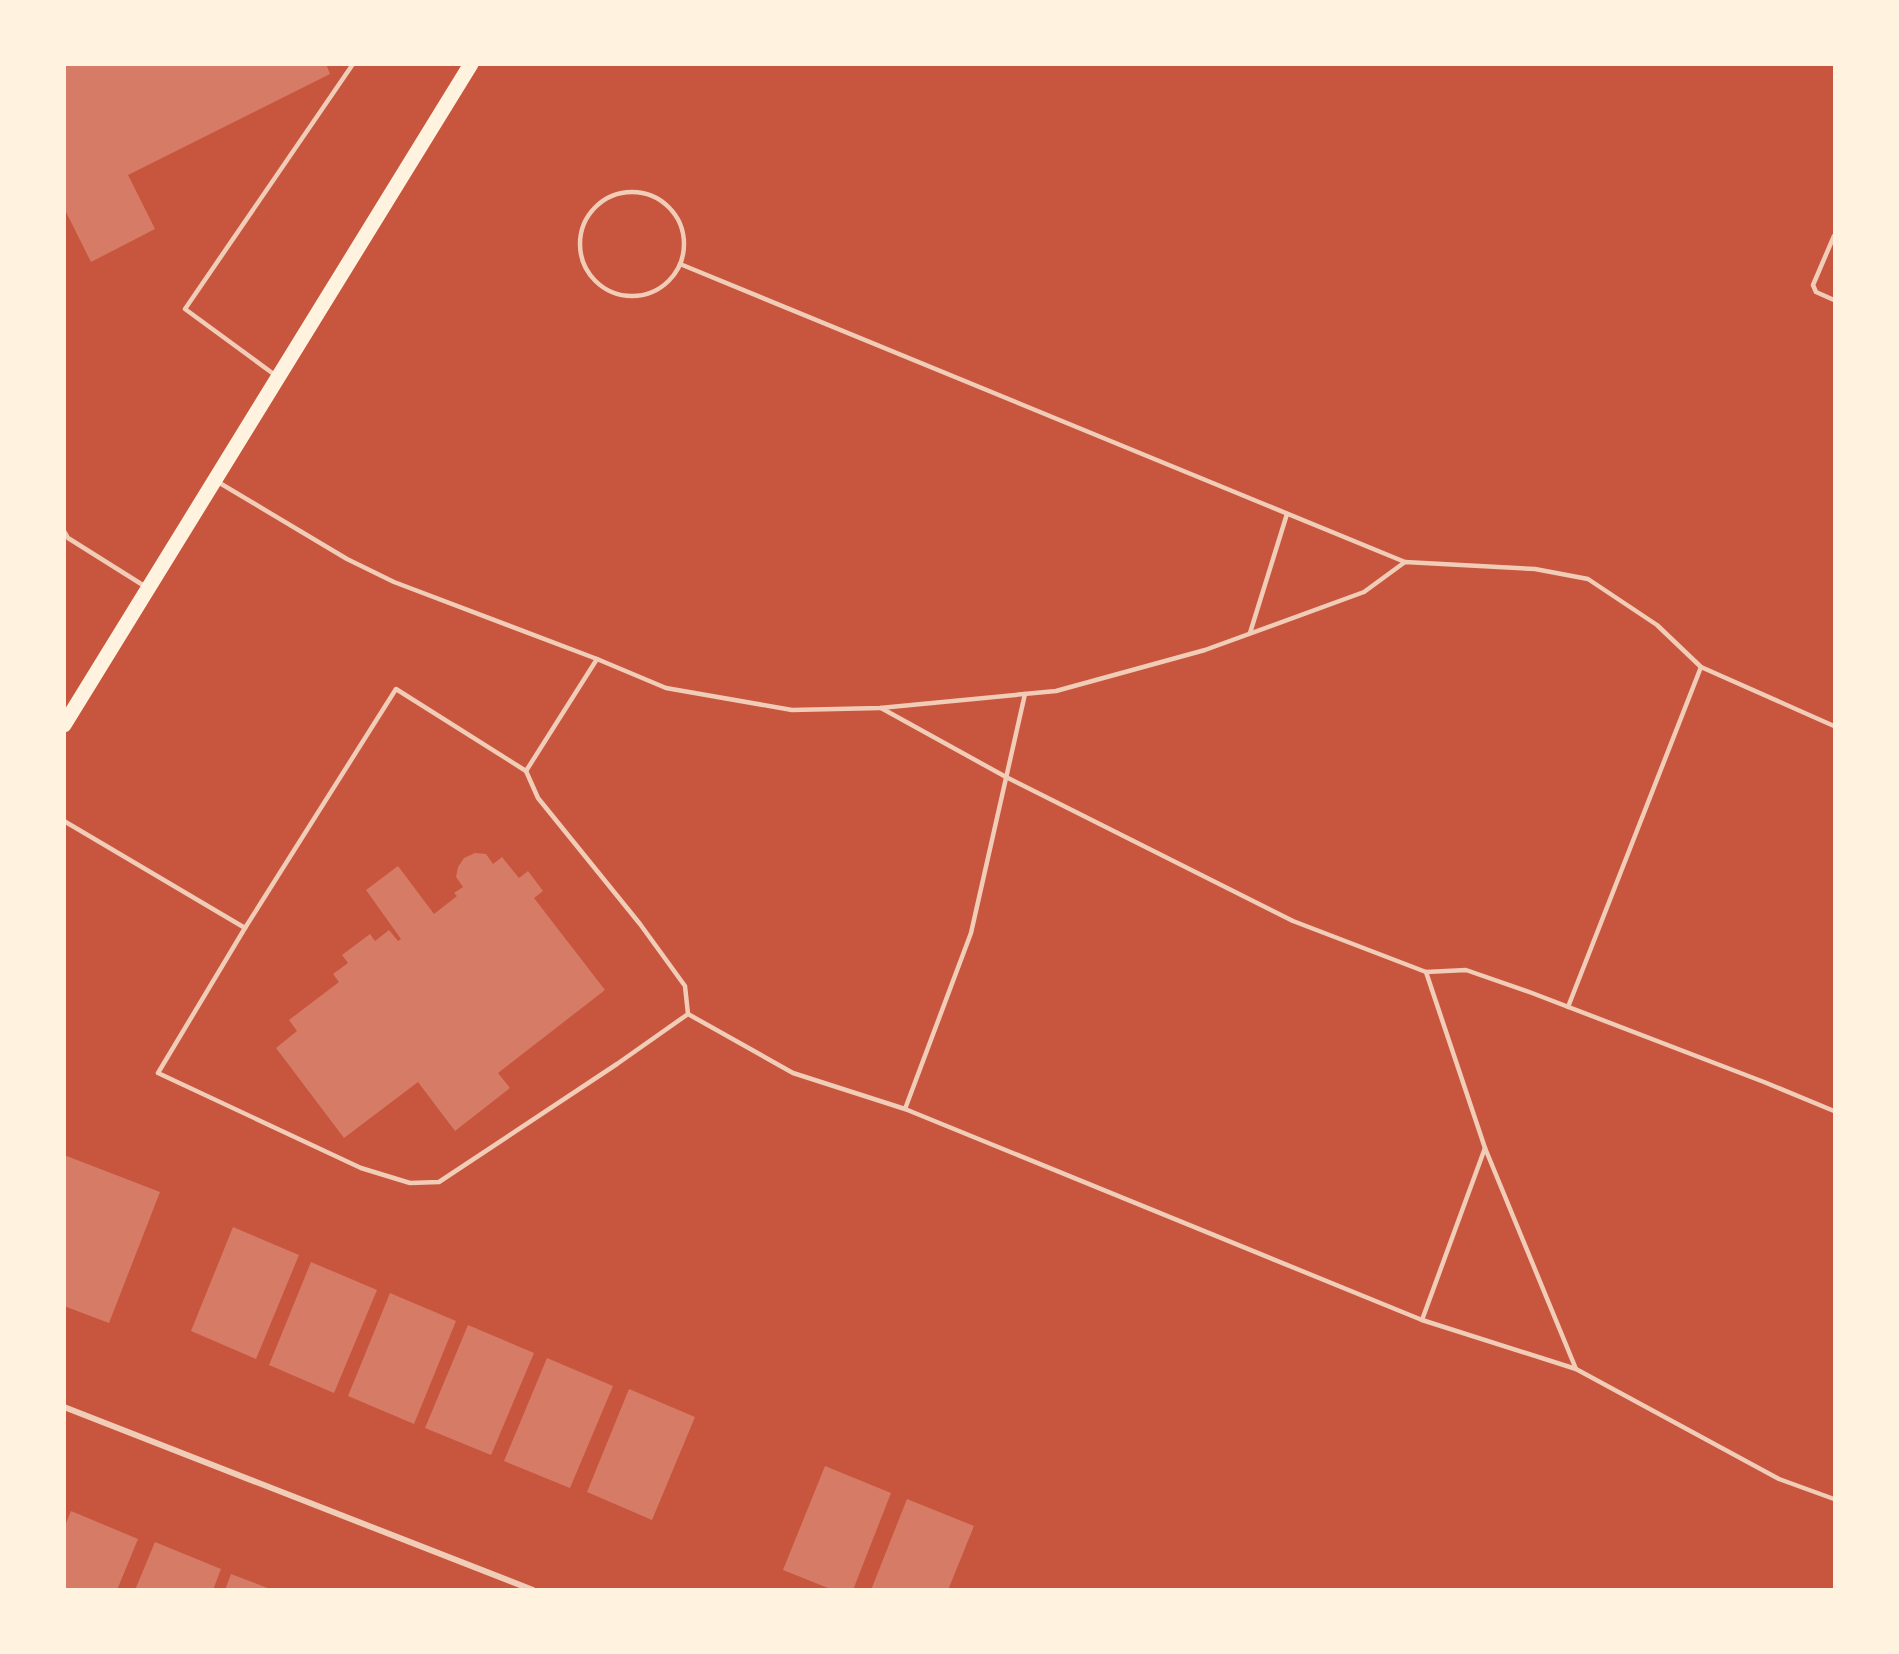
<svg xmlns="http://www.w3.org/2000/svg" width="1899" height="1654" viewBox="0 0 1899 1654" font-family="'Open Sans',sans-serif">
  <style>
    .building { fill: #d67c66 }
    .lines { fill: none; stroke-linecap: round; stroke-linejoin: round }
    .service { stroke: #f1ccb7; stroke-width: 4.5 }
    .minor { stroke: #f1ccb7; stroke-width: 6 }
    .primary { stroke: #fff3e0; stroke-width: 15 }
  </style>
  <rect width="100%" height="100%" fill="#c8553d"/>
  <g class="building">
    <polygon points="64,64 326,64 330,74 128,175 155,229 91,262 64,208"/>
    <polygon points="475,853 486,854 493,864 502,857 519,878 528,871 543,891 534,898 605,990 498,1073 510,1088 455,1131 418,1082 344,1138 276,1048 297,1031 289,1020 339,982 333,974 348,963 342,955 370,934 375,941 389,930 398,941 401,939 366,890 398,866 434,914 457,896 454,893 463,887 456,877 458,867 464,858"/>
    <polygon points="64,1155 160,1192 109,1323 64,1306"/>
    <polygon points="233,1227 299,1255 256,1359 191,1331"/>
    <polygon points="311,1262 377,1290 334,1393 269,1365"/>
    <polygon points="390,1293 456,1321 414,1424 348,1396"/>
    <polygon points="468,1325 534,1353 491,1455 425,1428"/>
    <polygon points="547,1358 613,1386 570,1488 504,1461"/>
    <polygon points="629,1389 695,1417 652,1520 587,1492"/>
    <polygon points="825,1466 891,1493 853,1590 833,1590 783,1570"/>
    <polygon points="907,1499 974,1526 948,1590 871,1590"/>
    <polygon points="71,1511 138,1539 117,1590 64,1590 64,1528"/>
    <polygon points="155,1542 221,1569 213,1590 135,1590"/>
    <polygon points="231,1574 270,1589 270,1590 225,1590"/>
  </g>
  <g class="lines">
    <g class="service">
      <circle cx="632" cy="244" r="52"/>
      <polyline points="1834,236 1813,285 1816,292 1834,300"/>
      <polyline points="680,264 1405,562"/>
      <polyline points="275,375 185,309 353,64"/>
      <polyline points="64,531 68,538 146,587"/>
      <polyline points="1250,633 1287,514"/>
      <polyline points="597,659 666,688 792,710 880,708 1056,691 1205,650 1364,592 1405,562 1535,569 1588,579 1657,625 1701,667 1834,726"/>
      <polyline points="881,708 1006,777 1293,921 1426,972 1466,970 1532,993 1764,1082 1834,1111"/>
      <polyline points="64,821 245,928 396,689 526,771 597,659 394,582 347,559 218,482"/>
      <polyline points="245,928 158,1073 361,1168 410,1183 439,1182 617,1064 688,1014 685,986 640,924 538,798 526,771"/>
      <polyline points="1426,972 1485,1148 1576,1369 1779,1479 1834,1499"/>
      <polyline points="1568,1007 1701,667"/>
      <polyline points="688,1014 793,1073 905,1109 971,933 1025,694"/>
      <polyline points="905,1109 1422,1320"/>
      <polyline points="1485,1148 1422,1320 1576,1369"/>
    </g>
    <polyline class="minor" points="64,1407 533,1590"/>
    <polyline class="primary" points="64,725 471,64"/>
  </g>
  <rect width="1899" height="1654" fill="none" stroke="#fff3e0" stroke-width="132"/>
</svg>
